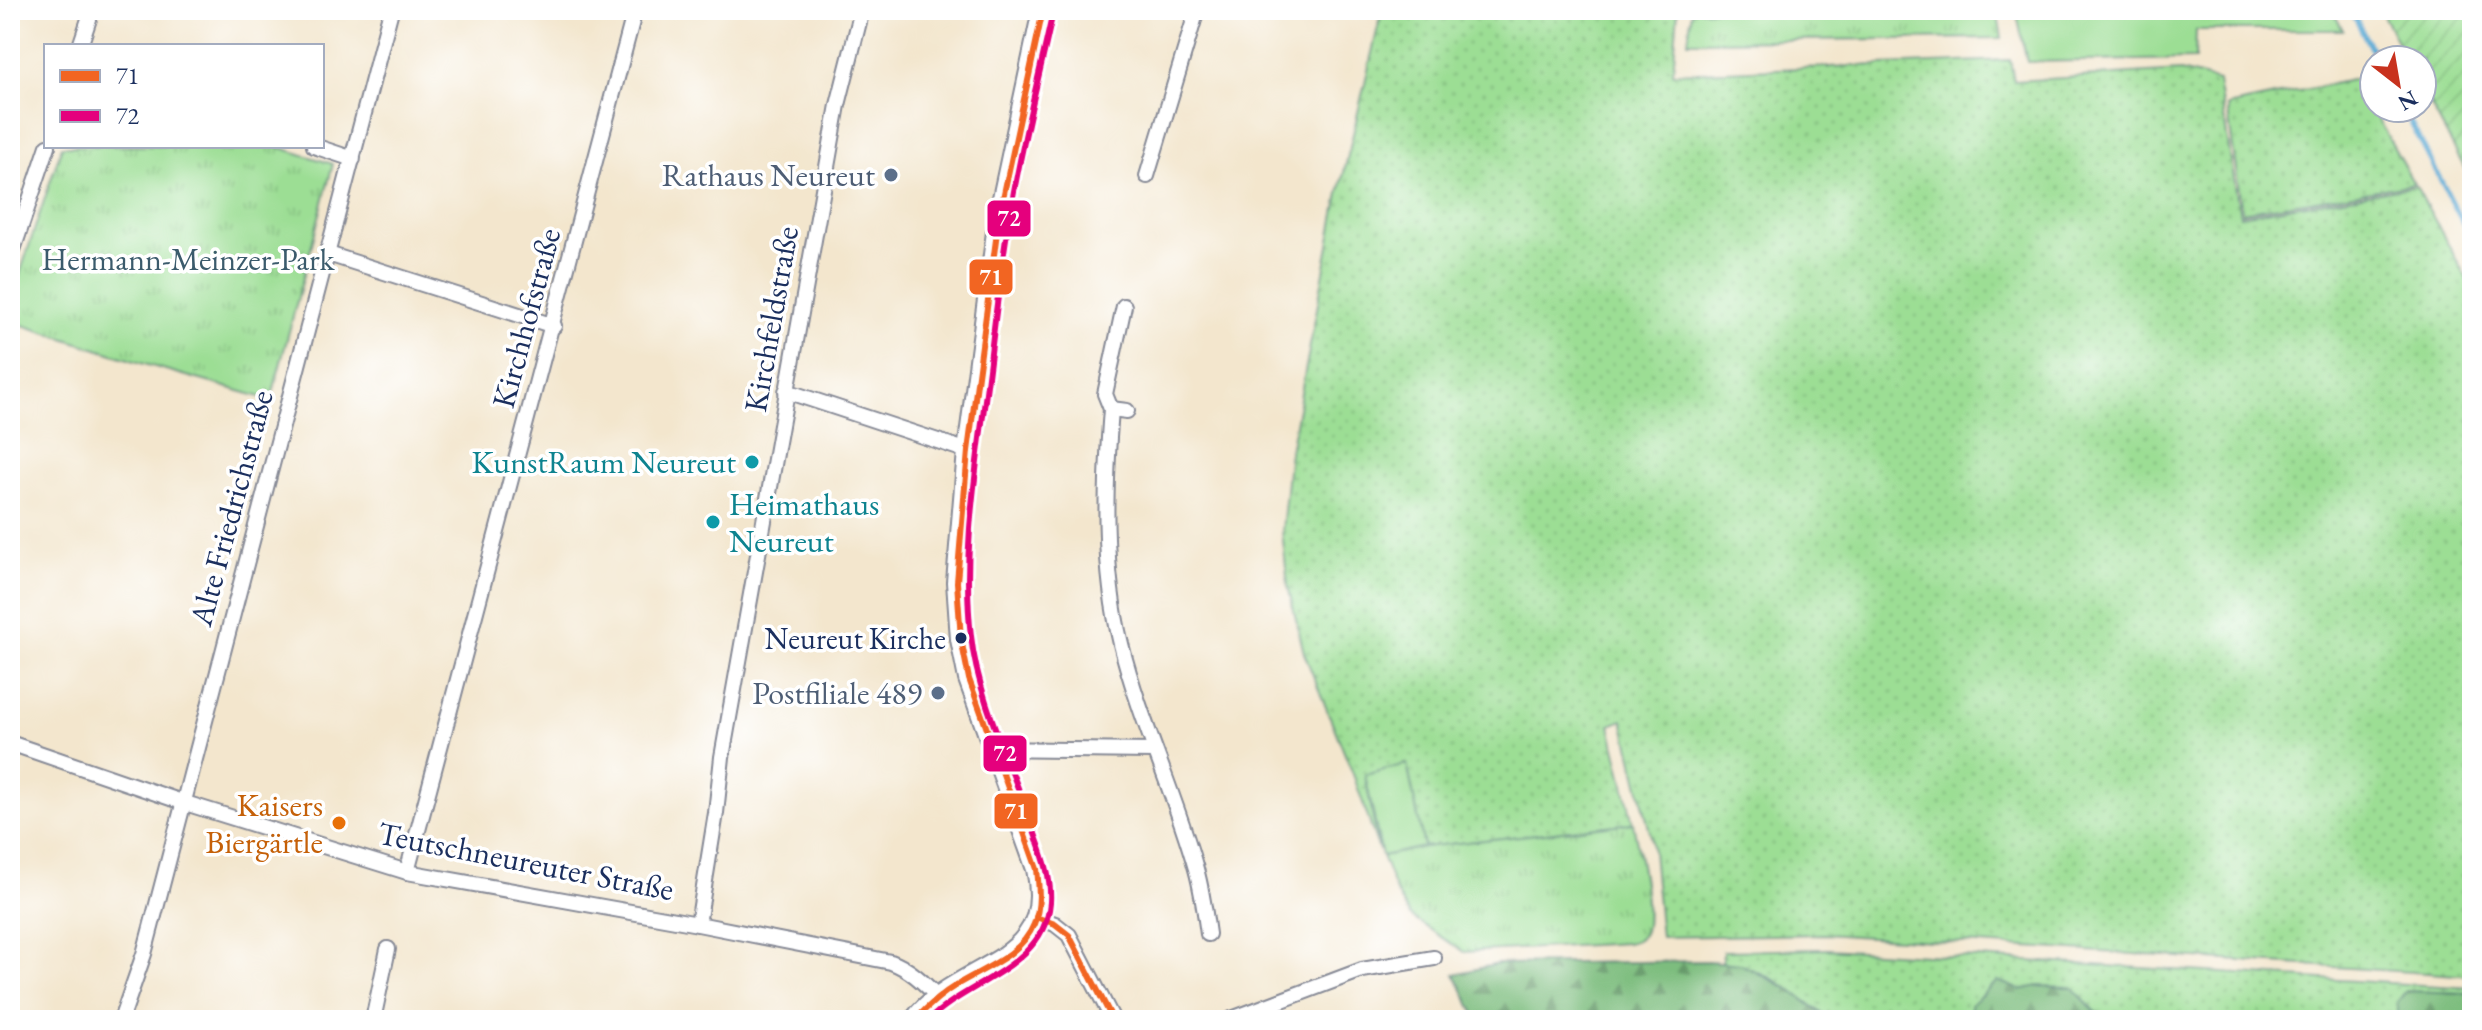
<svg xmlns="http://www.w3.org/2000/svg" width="2482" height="1030" viewBox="0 0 2482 1030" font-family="'EB Garamond',serif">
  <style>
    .grass { fill: url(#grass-dots); stroke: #5c8679; stroke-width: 2 }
    .forest { fill: url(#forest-firs); stroke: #4c766e; stroke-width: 2 }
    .park { fill: url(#park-tufts); stroke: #5c8679; stroke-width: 2 }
    .garden { fill: url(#garden-furrows); stroke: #5c8679; stroke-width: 2 }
    .pitch { fill: #9cde94; stroke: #5c8679; stroke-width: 2 }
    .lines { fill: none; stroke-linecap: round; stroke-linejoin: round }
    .stream { stroke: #58a9d3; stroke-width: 5 }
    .street-casing { stroke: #878a96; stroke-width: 18 }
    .secondary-casing { stroke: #878a96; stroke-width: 24 }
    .street { stroke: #fff; stroke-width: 14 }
    .secondary { stroke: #fff; stroke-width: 20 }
    .bus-1-casing { stroke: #fff; stroke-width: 12 }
    .bus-2-casing { stroke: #fff; stroke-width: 12 }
    .bus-1 { stroke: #f26522; stroke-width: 6 }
    .bus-2 { stroke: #e5007d; stroke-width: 6 }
    .service-dot { fill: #5c6f8a; stroke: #fff; stroke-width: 3 }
    .culture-dot { fill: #0f9aa8; stroke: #fff; stroke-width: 3 }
    .bus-dot { fill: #1b2f5e; stroke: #fff; stroke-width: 3 }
    .food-dot { fill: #e8710a; stroke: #fff; stroke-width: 3 }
    .labels { text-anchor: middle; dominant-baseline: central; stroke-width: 7; stroke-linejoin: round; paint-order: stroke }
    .bus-label { font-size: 30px; fill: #1b2f5e; stroke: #fff; text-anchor: end }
    .service-label { font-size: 32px; fill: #4e5e75; stroke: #fff; text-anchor: end }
    .park-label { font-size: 32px; fill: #3b5b6c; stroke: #fff }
    .street-label { font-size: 32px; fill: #1b2f5e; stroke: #fff }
    .culture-label { font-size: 32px; fill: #0d838f; stroke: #fff; text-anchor: end }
    .food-label { font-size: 32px; fill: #c56008; stroke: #fff; text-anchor: end }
    .line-badge { stroke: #fff; stroke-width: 3 }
    .badge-label { font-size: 22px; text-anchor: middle; font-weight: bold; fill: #fff }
  </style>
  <defs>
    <pattern id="grass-dots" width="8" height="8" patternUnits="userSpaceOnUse" patternTransform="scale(2)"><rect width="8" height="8" fill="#9cde94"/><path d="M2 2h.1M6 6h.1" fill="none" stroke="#86bf82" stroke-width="1.8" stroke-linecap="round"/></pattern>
    <pattern id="forest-firs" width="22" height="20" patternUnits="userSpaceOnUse" patternTransform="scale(2)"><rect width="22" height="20" fill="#7dbd7e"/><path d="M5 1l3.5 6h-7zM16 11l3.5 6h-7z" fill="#669a6a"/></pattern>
    <pattern id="park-tufts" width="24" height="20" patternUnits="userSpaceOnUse" patternTransform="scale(2)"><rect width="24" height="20" fill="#9cde94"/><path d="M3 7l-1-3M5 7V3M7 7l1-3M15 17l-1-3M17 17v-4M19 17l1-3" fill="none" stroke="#86bf82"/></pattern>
    <pattern id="garden-furrows" width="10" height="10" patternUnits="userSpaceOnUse" patternTransform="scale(2)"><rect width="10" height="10" fill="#9cde94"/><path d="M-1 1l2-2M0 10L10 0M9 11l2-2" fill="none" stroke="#86bf82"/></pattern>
  </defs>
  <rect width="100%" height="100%" fill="#fff"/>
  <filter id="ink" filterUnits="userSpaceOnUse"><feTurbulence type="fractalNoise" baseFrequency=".0125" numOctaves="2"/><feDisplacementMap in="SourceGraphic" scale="16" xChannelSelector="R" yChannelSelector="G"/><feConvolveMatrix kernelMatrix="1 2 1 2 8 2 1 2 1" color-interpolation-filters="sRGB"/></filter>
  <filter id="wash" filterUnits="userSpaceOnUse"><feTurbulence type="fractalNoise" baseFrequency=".006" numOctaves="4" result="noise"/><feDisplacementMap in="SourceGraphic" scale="32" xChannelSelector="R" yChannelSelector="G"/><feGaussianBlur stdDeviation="1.8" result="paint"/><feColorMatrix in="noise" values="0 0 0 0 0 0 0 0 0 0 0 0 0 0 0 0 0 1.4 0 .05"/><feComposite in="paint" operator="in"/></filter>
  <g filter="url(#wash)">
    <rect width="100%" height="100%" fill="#f3e6cd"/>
    <g class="grass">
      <polygon points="1382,10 1678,10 1673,73 2010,60 2014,81 2181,71 2218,81 2240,215 2416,186 2472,288 2472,976 1824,934 1661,937 1652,841 1623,720 1610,725 1633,823 1424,847 1407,764 1365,775 1379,850 1353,774 1304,653 1288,586 1282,531 1290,451 1338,198"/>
      <polygon points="2356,79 2414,184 2242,212 2227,106"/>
      <path d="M1827,949L2472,988V1020H1831C1798,996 1763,965 1722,962L1723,951Z"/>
    </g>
    <g class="forest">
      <polygon points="1709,961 1741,964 1789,989 1831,1020 1478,1020 1455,974 1498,964"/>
      <polygon points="1998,981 2020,990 2038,986 2072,987 2104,1020 1974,1020 1970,1005"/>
      <polygon points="2406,991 2472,993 2472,1020 2399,1020 2397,1002"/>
    </g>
    <g class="park">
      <polygon points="1692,10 1997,10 2002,38 1688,41"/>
      <polygon points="62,146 275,146 333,164 271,400 141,363 10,321 10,304"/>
      <path d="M1633,823C1637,843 1654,919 1643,935C1639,940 1633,942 1627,943L1464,952L1410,916L1396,892L1382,856L1424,847Z"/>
    </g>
    <polygon class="garden" points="2380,10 2472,10 2472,182 2422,89 2422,60 2407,60"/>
    <g class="pitch">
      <polygon points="2016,10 2332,10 2343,30 2196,30 2195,59 2027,62"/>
      <polygon points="1407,764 1424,847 1382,856 1365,775"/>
    </g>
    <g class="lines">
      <g class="stream">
        <polyline points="2351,10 2377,60"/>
        <polyline points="2403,108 2472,240"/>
      </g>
    </g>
  </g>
  <g filter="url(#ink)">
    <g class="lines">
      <defs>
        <g id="street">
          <polyline points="80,46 92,10"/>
          <polyline points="314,146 353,159"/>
          <polyline points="1147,176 1197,10"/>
          <polyline points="328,254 554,326"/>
          <polyline points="10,259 48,146"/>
          <polyline points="786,391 968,451"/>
          <polyline points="1111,409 1105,394 1124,306"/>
          <path d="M1127,411L1111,409C1105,487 1102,567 1121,644C1140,721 1175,793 1196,869C1202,890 1205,912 1208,934"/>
          <path d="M10,743L182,802L407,872L698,924L891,962C910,969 923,982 937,996"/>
          <polyline points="994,749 1154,751"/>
          <polyline points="407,872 635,10"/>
          <polyline points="1036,917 1055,924 1069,935 1113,1020"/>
          <polyline points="698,924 716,813 722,757 838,105 862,10"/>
          <polyline points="121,1020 144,954 391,10"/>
          <polyline points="373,1020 388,949"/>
          <polyline points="1229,1020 1362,970 1434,958"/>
        </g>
        <path id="secondary" d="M915,1020C960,960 1059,968 1037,869L969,679L961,639L957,582L968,451L999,217L1043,10"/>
      </defs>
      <use href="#street" class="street-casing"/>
      <use href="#secondary" class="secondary-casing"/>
      <use href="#street" class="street"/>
      <use href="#secondary" class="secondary"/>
      <defs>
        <g id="bus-1">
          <polyline points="1036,917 1055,924 1069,935 1113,1020"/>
          <path d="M915,1020C928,1006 941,994 958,984C984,968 1022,955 1034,924C1041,906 1039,888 1037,869L969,679L961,639L957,582L968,451L999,217L1043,10"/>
        </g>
        <path id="bus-2" d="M929,1020C967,981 1045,967 1050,902C1052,873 1039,846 1030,820C1010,763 977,695 971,636C962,558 975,477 985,400C993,340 999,279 1009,220C1020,150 1038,81 1053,12"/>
      </defs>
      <use href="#bus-1" class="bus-1-casing"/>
      <use href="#bus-2" class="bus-2-casing"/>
      <use href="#bus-1" class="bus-1"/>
      <use href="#bus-2" class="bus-2"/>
    </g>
  </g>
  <g class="service-dot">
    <circle cx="891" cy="175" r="8"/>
    <circle cx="938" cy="693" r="8"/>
  </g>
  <g class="culture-dot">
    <circle cx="752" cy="462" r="8"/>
    <circle cx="713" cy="522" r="8"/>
  </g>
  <circle class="bus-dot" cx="961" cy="638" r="7"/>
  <circle class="food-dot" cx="339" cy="823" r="8"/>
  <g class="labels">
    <g class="bus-label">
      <text x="946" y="638">Neureut Kirche</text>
    </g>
    <g class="service-label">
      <text x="875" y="175">Rathaus Neureut</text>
      <text x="922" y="693">Postfiliale 489</text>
    </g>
    <g class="park-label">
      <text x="188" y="259">Hermann-Meinzer-Park</text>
    </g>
    <g class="street-label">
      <text transform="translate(526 318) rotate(-75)">Kirchhofstraße</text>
      <text transform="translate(771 319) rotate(-80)">Kirchfeldstraße</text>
      <text transform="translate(231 508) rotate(-75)">Alte Friedrichstraße</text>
      <text transform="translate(526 861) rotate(11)">Teutschneureuter Straße</text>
    </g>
    <g class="culture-label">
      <text x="736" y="462">KunstRaum Neureut</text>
      <text x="729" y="504" text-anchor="start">Heimathaus<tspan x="729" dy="37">Neureut</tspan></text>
    </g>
    <g class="food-label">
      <text x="323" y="805">Kaisers<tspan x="323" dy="37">Biergärtle</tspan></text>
    </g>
  </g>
  <g class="line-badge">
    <rect x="986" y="199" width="46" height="39" rx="8" fill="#e5007d"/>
    <rect x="968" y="258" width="46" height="38" rx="8" fill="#f26522"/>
    <rect x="982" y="734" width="46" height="39" rx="8" fill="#e5007d"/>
    <rect x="993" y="792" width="46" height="38" rx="8" fill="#f26522"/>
  </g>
  <g class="badge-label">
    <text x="1009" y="226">72</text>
    <text x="991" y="285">71</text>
    <text x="1005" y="761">72</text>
    <text x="1016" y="819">71</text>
  </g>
  <rect width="2482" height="1030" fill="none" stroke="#fff" stroke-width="40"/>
  <rect x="44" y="44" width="280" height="104" fill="#ffffff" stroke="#a4acbf" stroke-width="2"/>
  <rect x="60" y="70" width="40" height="12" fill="#f26522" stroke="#a4acbf" stroke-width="2"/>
  <text x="116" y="84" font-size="24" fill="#1b2f5e">71</text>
  <rect x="60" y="110" width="40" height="12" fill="#e5007d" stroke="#a4acbf" stroke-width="2"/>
  <text x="116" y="124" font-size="24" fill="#1b2f5e">72</text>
  <g transform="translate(2398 84) rotate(149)"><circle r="38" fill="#ffffff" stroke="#a4acbf" stroke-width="2"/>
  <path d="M0-6L14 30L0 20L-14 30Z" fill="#c8321e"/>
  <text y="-12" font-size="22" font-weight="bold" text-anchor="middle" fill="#1b2f5e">N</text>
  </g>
</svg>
